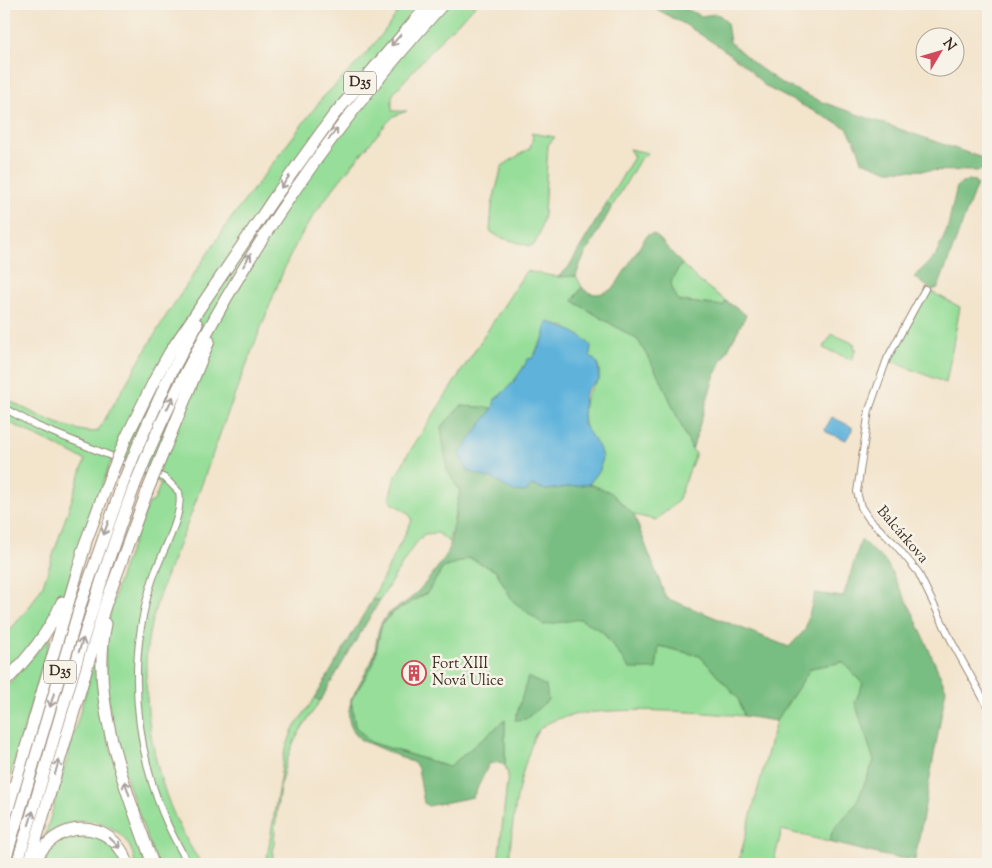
<svg xmlns="http://www.w3.org/2000/svg" width="992" height="868" viewBox="0 0 992 868" font-family="'Sorts Mill Goudy',serif">
  <style>
    .green { fill: #96de99; stroke: #68845c }
    .forest { fill: #78bd81; stroke: #5a7450 }
    .water { fill: #5fb3db; stroke: #4d6e7c }
    .lines { fill: none; stroke-linecap: round; stroke-linejoin: round }
    .street-casing { stroke: #978775; stroke-width: 8 }
    .highway-casing { stroke: #978775; stroke-width: 13 }
    .street { stroke: #fff; stroke-width: 6 }
    .highway { stroke: #fff; stroke-width: 11 }
    .highway-bridge-casing { stroke: #978775; stroke-width: 13; stroke-linecap: butt }
    .highway-bridge { stroke: #fff; stroke-width: 11 }
    .oneway { stroke: #a79f9a }
    .labels { text-anchor: middle; dominant-baseline: central; stroke-width: 5; stroke-linejoin: round; paint-order: stroke }
    .shield { fill: #f7f3e8; stroke: #73665b; stroke-width: 1 }
    .shield-label { font-size: 14px; font-weight: bold; fill: #3b2a1e }
    .street-label { font-size: 15px; fill: #3b2a1e; stroke: #f7f3e8 }
    .poi-label { font-size: 15px; fill: #3b2a1e; stroke: #f7f3e8; text-anchor: start }
  </style>
  <rect width="100%" height="100%" fill="#f7f3e8"/>
  <filter id="ink" filterUnits="userSpaceOnUse"><feTurbulence type="fractalNoise" baseFrequency=".02" numOctaves="2"/><feDisplacementMap in="SourceGraphic" scale="10" xChannelSelector="R" yChannelSelector="G"/><feConvolveMatrix kernelMatrix="1 2 1 2 8 2 1 2 1" color-interpolation-filters="sRGB"/></filter>
  <filter id="wash" filterUnits="userSpaceOnUse"><feTurbulence type="fractalNoise" baseFrequency=".0096" numOctaves="4" result="noise"/><feDisplacementMap in="SourceGraphic" scale="20" xChannelSelector="R" yChannelSelector="G"/><feGaussianBlur stdDeviation="1.12" result="paint"/><feColorMatrix in="noise" values="0 0 0 0 0 0 0 0 0 0 0 0 0 0 0 0 0 1.4 0 .05"/><feComposite in="paint" operator="in"/></filter>
  <g filter="url(#wash)">
    <rect width="100%" height="100%" fill="#f3e4cc"/>
    <g class="green">
      <path d="M402,4H477L444,36L396,90L392,96V111H407L394,116L386,124C356,161 324,196 300,237C283,266 273,299 260,330C236,390 214,449 193,509C175,559 147,609 146,664C145,733 161,808 202,864H157C131,794 97,708 107,632C113,587 132,544 149,503L154,501L161,483L111,461L65,591L40,634L4,676V638L32,603L43,585L85,460L4,420V397C20,408 81,437 98,431L164,319L230,220L323,97C349,73 386,35 402,4Z"/>
      <polygon points="531,133 555,137 548,145 544,215 539,235 534,245 530,246 499,237 490,231 492,205 502,166 530,148 533,137"/>
      <polygon points="629,149 648,153 640,159 612,207 606,204 634,157"/>
      <path d="M682,264L699,281L726,301L723,306L679,301C667,282 670,281 682,264Z"/>
      <path d="M526,271L558,277L576,276L582,287L573,301L638,340L662,382L692,450L696,453L678,501L656,520L634,515L610,492L589,484L600,470C589,441 569,403 599,380V368L565,326C547,325 539,344 533,358L528,359C521,373 508,391 495,399L494,408L461,406L447,470L460,491L449,542L438,533L424,534L412,548L380,600H372L412,520C409,509 396,508 389,500L394,480L408,454Z"/>
      <polygon points="928,290 960,307 946,383 891,361"/>
      <polygon points="832,334 855,344 853,347 856,348 852,360 823,348"/>
      <path d="M470,558L496,571L513,601L544,625L580,618L603,632L630,669L659,646L700,656L738,698L744,716C704,713 563,699 538,731C533,736 532,745 529,752C516,789 512,825 509,864H498L508,774L505,766V720L449,767L370,742L355,727L351,700L373,664L382,623L394,612L427,593L443,568Z"/>
      <polygon points="51,636 4,797 4,689"/>
      <path d="M95,659L101,716L145,864H135C130,820 74,807 45,837Z"/>
      <polygon points="843,662 863,684 855,702 874,761 856,804 833,830 829,842 782,830 773,864 738,864 776,721 811,668"/>
      <path d="M315,698L320,701C309,718 296,734 289,754C276,788 276,828 272,864H266L284,754L293,729Z"/>
      <path d="M74,836C96,835 114,843 121,864H38C47,851 58,841 74,836Z"/>
    </g>
    <g class="forest">
      <polygon points="647,4 676,4 701,16 716,14 721,16 727,23 730,42 757,66 781,83 822,102 988,160 988,167 979,171 886,170 862,161 858,148 847,128 766,87 747,67 723,49 686,25"/>
      <polygon points="968,180 975,181 977,184 938,288 932,290 914,277 936,255 947,230 957,186"/>
      <polygon points="606,204 612,207 581,262 576,276 558,277 568,268"/>
      <path d="M652,234L656,235L682,264C670,281 667,282 679,301L723,306L726,301L746,315L715,374L692,450L662,382L638,340L573,301L582,287C591,298 603,294 614,288L647,235Z"/>
      <path d="M461,406L494,408L459,454L468,471L491,476L512,491L532,485L546,490L589,484L610,492L634,515L666,598L789,647L805,630L815,593L843,597L861,540L886,562L913,613L946,689L915,860L886,856L829,842L833,830L856,804L874,761L855,702L863,684L843,662L811,668L776,721L744,716L738,698L700,656L659,646L656,669H630L603,632L580,619L544,625L513,601L496,571L470,558L443,568L427,593L394,612L382,623L373,665L351,700L355,726L370,742L449,767L505,720V766L500,762L489,764L473,797L428,806L424,803L418,768L414,763L361,740C331,713 364,683 374,655C377,645 376,632 382,622C389,610 401,607 411,598C424,586 437,569 447,554C451,548 457,503 460,491L447,470L441,427Z"/>
      <polygon points="372,600 380,600 320,701 315,698"/>
      <polygon points="528,677 546,686 548,700 526,719 515,720"/>
    </g>
    <g class="water">
      <path d="M549,322C565,329 579,331 591,346L590,355L598,364L599,380L588,388L584,396L583,424L599,447L602,457L600,470L589,484L546,490L532,485L526,492L511,491L491,477L488,478L468,471L459,454L493,408L495,399C508,391 521,373 528,359L533,358L545,335V327Z"/>
      <polygon points="832,417 852,427 852,430 846,440 826,432 825,429"/>
    </g>
  </g>
  <g filter="url(#ink)">
    <g class="lines">
      <defs>
        <g id="street">
          <polyline points="925,289 887,359 869,410 857,492 861,507 869,519 894,543 918,572 953,644 988,707"/>
          <path d="M4,408L37,426L165,478L179,492C184,515 162,552 154,575C122,669 136,780 189,864"/>
        </g>
        <g id="highway">
          <polyline points="126,438 155,379 170,352 274,198 333,116 429,4"/>
          <polyline points="139,443 169,377 197,324"/>
          <path d="M150,448C224,281 321,139 443,4"/>
          <polyline points="163,453 209,341"/>
          <polyline points="82,552 110,477"/>
          <path d="M106,624C89,701 127,792 153,864"/>
          <path d="M4,683C27,659 49,633 62,602"/>
          <polyline points="4,822 85,546"/>
          <path d="M34,863C54,818 112,817 128,864"/>
          <polyline points="4,864 81,603 123,483"/>
          <path d="M17,864C55,738 88,611 134,487"/>
          <polyline points="29,864 105,606 147,492"/>
        </g>
      </defs>
      <use href="#street" class="street-casing"/>
      <use href="#highway" class="highway-casing"/>
      <use href="#street" class="street"/>
      <use href="#highway" class="highway"/>
      <defs>
        <g id="highway-bridge">
          <polyline points="110,477 126,438"/>
          <polyline points="123,483 139,443"/>
          <polyline points="134,487 150,448"/>
          <polyline points="147,492 163,453"/>
        </g>
      </defs>
      <use href="#highway-bridge" class="highway-bridge-casing"/>
      <use href="#highway-bridge" class="highway-bridge"/>
    </g>
    <defs><path id="oneway-shaft" d="M-6 0H5M1.5-3L5.5 0L1.5 3" fill="none" stroke-width="1.6" stroke-linecap="round" stroke-linejoin="round" transform="scale(1.25)"/></defs>
    <g class="oneway">
      <use href="#oneway-shaft" transform="translate(396 40) rotate(131)"/>
      <use href="#oneway-shaft" transform="translate(333 134) rotate(-53)"/>
      <use href="#oneway-shaft" transform="translate(285 182) rotate(125)"/>
      <use href="#oneway-shaft" transform="translate(247 260) rotate(-59)"/>
      <use href="#oneway-shaft" transform="translate(170 403) rotate(-64)"/>
      <use href="#oneway-shaft" transform="translate(106 528) rotate(109)"/>
      <use href="#oneway-shaft" transform="translate(81 645) rotate(-72)"/>
      <use href="#oneway-shaft" transform="translate(52 700) rotate(106)"/>
      <use href="#oneway-shaft" transform="translate(57 767) rotate(-74)"/>
      <use href="#oneway-shaft" transform="translate(127 788) rotate(-108)"/>
      <use href="#oneway-shaft" transform="translate(31 818) rotate(-73)"/>
      <use href="#oneway-shaft" transform="translate(115 843) rotate(45)"/>
    </g>
  </g>
  <defs>
    <symbol id="building-ring" viewBox="-11 -11 22 22"><circle r="9.5" fill="#f7f3e8" stroke="#d1495b" stroke-width="1.5"/><path d="M-4-6H4V6H1V3H-1V6H-4ZM-2.5-4.3h1.7v1.8h-1.7ZM.8-4.3h1.7v1.8H.8ZM-2.5-1h1.7V.8h-1.7ZM.8-1h1.7V.8H.8Z" fill="#d1495b"/></symbol>
  </defs>
  <g fill-rule="evenodd">
    <use href="#building-ring" x="400" y="659" width="28" height="28"/>
  </g>
  <g class="labels">
    <g class="shield">
      <rect x="344" y="71.5" width="32" height="23" rx="4"/>
      <rect x="44" y="660.5" width="32" height="23" rx="4"/>
    </g>
    <g class="shield-label">
      <text x="360" y="83">D35</text>
      <text x="60" y="672">D35</text>
    </g>
    <g class="street-label">
      <text transform="translate(902 535) rotate(49)">Balcárkova</text>
    </g>
    <g class="poi-label">
      <text x="432" y="664">Fort XIII<tspan x="432" dy="17">Nová Ulice</tspan></text>
    </g>
  </g>
  <rect width="992" height="868" fill="none" stroke="#f7f3e8" stroke-width="20"/>
  <g transform="translate(940 52) rotate(52)"><circle r="24" fill="#f7f3e8" stroke="#aca397"/>
  <path d="M0-4L9 19L0 12L-9 19Z" fill="#d1495b"/>
  <text y="-8" font-size="14" font-weight="bold" text-anchor="middle" fill="#3b2a1e">N</text>
  </g>
</svg>
